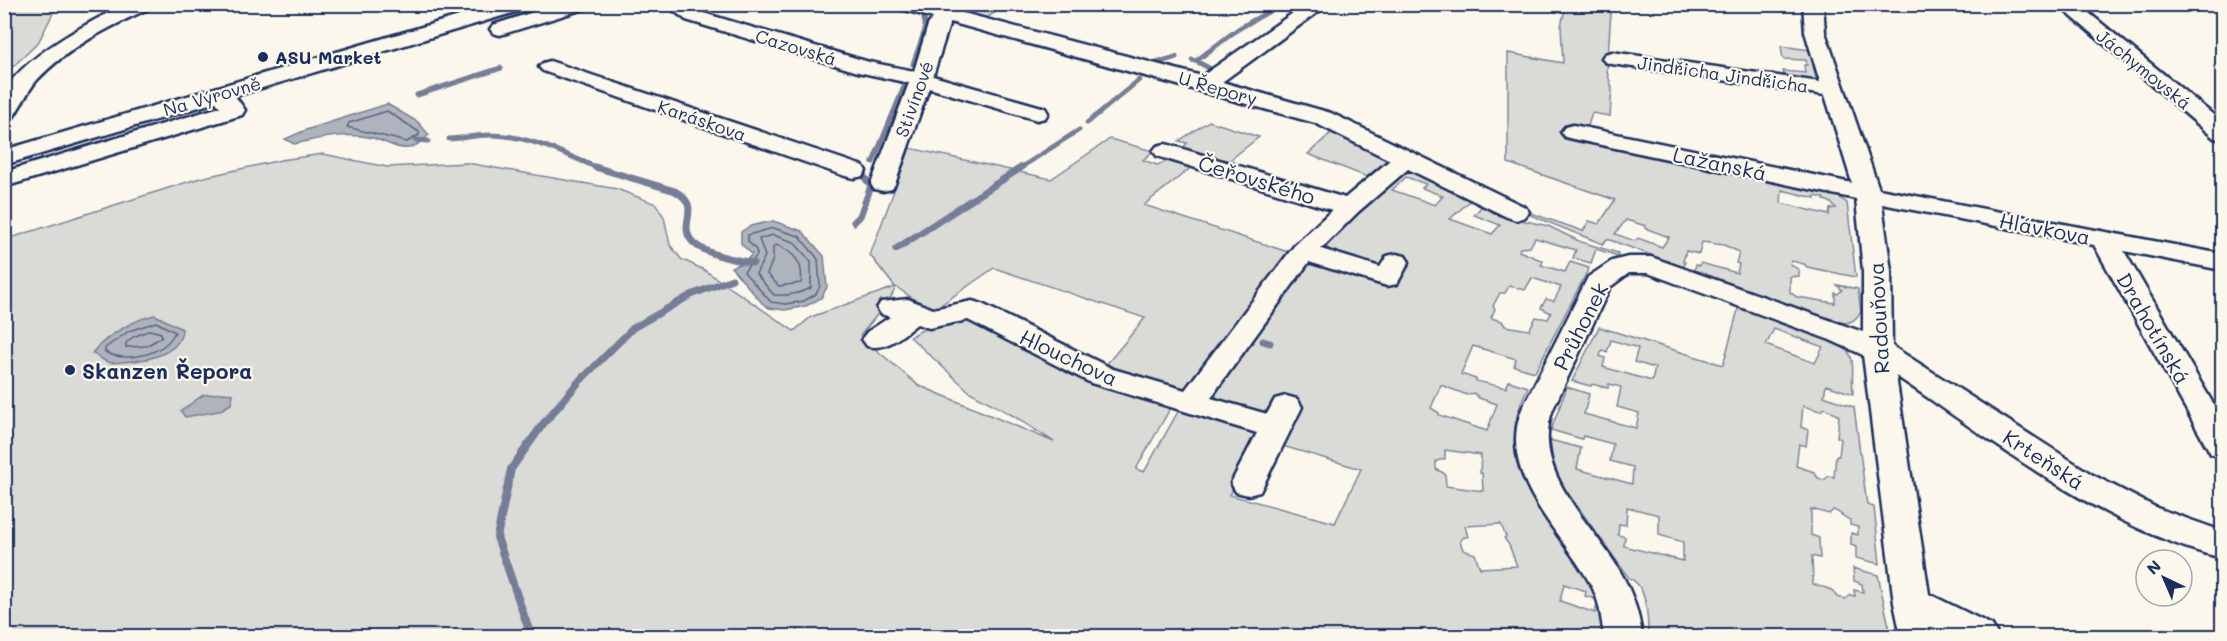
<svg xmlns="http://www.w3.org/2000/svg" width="2227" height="641" viewBox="0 0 2227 641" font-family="Mali,sans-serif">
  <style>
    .green { fill: #dadad7; stroke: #7a849a; stroke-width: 1.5; fill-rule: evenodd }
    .water { fill: #afb3bb; stroke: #747e96; stroke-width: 1.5 }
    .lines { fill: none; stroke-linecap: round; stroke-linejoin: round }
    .shore { stroke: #566483; stroke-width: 1.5 }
    .stream-far2 { stroke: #747e96; stroke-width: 5 }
    .stream-far1 { stroke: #747e96; stroke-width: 7 }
    .stream { stroke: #747e96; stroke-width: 8 }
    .minor-casing { stroke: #1b2f5e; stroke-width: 5 }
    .minor { fill: #fbf7ec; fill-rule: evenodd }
    .poi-dot { fill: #1b2f5e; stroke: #fbf7ec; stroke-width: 2 }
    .labels { text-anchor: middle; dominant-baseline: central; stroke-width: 4.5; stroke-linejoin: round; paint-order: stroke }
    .far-street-label { font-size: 18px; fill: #1b2f5e; stroke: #fbf7ec }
    .far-poi-label { font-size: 18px; font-weight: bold; fill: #1b2f5e; stroke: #fbf7ec; text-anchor: start }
    .street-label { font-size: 21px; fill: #1b2f5e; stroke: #fbf7ec }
    .poi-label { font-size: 21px; font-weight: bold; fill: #1b2f5e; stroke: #fbf7ec; text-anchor: start }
  </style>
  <rect width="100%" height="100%" fill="#fbf7ec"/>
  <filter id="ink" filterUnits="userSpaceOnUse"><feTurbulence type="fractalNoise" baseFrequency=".0167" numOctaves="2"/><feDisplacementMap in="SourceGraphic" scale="12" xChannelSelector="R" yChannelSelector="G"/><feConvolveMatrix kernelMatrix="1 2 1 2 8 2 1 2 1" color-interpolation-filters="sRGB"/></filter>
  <g filter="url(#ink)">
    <g class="green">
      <polygon points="5,4 57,5 38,43 5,74"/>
      <polygon points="947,5 1007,5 985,19 945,9"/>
      <path d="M1566,5H1615L1611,10L1607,72L1612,88L1610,116L1592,113L1587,129L1834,194L1847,203L1856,277L1807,267L1804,264L1792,261L1790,264L1799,270V276L1790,277V292L1797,297L1835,303V293L1838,294L1842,290L1837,285L1858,289L1861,312C1854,322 1848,325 1835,321L1694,270L1696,265L1699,266L1701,263L1737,273L1739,264L1736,263L1739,252L1724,245L1702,242L1699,254L1686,251L1683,261L1685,262L1684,267L1607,239L1603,244L1520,211L1522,210L1583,231L1589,221L1599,224L1615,200L1508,163V53L1563,63L1561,26ZM1782,190L1815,198V196L1824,198V200L1830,202L1836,208L1830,209L1829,215L1781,203ZM1626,220L1646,226L1645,228L1669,237L1662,247L1638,238L1635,241L1615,234Z"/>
      <polygon points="1781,46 1810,50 1816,79 1812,81 1785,78 1783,71 1805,73 1804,65 1807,65 1806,60 1783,59"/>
      <polygon points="1209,121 1259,137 1226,163 1186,151 1184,147 1187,143 1179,141"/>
      <polygon points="1332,132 1385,156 1388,159 1367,177 1308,154"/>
      <path d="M1110,139L1153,151L1143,160L1157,165L1171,160L1193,166L1144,205L1291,253L1187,390L1105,366L1145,318L994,268L932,311L896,287L890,299L860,336L918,385L1054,442L1012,415L970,392L910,337L922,330L969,320L1098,386L1171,407L1136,469L1144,472L1179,410L1249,430L1256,435V440L1230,495L1335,523L1361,469L1279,445L1272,408C1259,418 1228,405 1216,397V391L1242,349L1304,265L1313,260L1382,269L1332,253L1326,246L1397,175L1408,171L1416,173L1471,200L1450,219L1492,234L1500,225L1474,215L1483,205L1508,217L1548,226L1581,242L1618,253V256L1596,249L1591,263L1573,258L1576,250L1535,238L1530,247L1520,248L1519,251L1543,261L1541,265L1565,272L1570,262L1589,268L1535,372L1514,366L1516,359L1473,346L1461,374L1476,379V381L1506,388L1509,381L1528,387C1490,461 1536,503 1576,561C1595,587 1606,603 1602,636H5L4,240L200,178L281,160L323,154L387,167L467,163L617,189L656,204L664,217L670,245L681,259L704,270L794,331L811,317L895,287L870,255L910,148L1051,179ZM1406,177L1426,184L1422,188L1443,196L1435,205L1392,190ZM1532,278L1561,287L1554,301L1546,299L1541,308L1551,313L1548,319L1536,317L1529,330L1505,326L1502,321L1491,318L1495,309L1493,306L1500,293H1505L1509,286L1525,290ZM1441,385L1467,395L1474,393L1479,398L1497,404L1487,431L1439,415V413L1431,408ZM1445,450L1481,455L1480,473H1482L1483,491L1446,486L1445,474L1436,469V461L1445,459ZM1501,524L1506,537L1504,538L1509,545L1517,566L1480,568L1475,554L1463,550L1460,541L1464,537H1468L1465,526ZM1564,584L1586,591L1585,596L1598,600L1595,613L1560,601Z"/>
      <path d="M1739,306L1833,340C1861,355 1850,366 1853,394L1826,385L1824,396L1854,407L1867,505L1874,507L1880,564L1856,558V547L1851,545V533L1858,535V527L1850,525V520C1843,518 1841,512 1833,510L1829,514L1811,509V535L1819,538L1820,558L1812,556L1813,584L1832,590L1837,597L1845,599L1850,595L1855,596L1854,590L1863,592L1862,584L1854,581L1853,568L1878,575L1891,636H1648C1648,620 1648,585 1629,578L1560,482L1553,461L1550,440L1581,448L1577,469L1632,484L1633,467L1610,461L1613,444L1583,436L1582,439L1551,430L1567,387L1589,394L1584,414L1636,428L1639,413L1617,407L1621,387L1609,384L1608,388L1592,384L1591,386L1572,381L1599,327L1723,365ZM1774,329L1823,347L1815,363L1766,345ZM1611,340L1638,348L1634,362L1655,368L1652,381L1603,367L1605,358L1600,356L1602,350L1607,352ZM1803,406L1820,411L1825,408L1839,416L1837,437L1841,439L1839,456H1836L1834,477L1829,476L1824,480L1818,478L1814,472L1796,466L1799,444L1806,446L1808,430L1801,427ZM1627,507L1659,515V535L1683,542V561L1624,546L1625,537L1618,535L1619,524L1626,525Z"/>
    </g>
    <g class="water">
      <path d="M387,104L418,122L429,135C422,140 417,147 409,148C398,150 384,141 373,138C346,132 320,138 294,144L285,139L306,130Z"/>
      <polygon points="773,221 802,231 824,256 827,287 821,298 806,306 785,310 769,308 762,303 731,267 745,262 752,254 741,244 741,232 750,226"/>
      <path d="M155,315L182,329C181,356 142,361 122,362C118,362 112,364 108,362C103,361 97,355 92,353C105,337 134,319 155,315Z"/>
      <polygon points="223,393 233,394 231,404 219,411 185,417 181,411 203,395"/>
    </g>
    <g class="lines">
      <g class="shore">
        <polygon points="387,111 419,132 419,135 407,142 347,127 349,123"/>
        <polygon points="773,228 799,236 818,259 820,286 816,294 804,301 785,304 771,302 744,272 757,255 756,250 748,241 748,235"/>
        <path d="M773,235L794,242L811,262V288C799,294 788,296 774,295L756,274L765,256L759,239Z"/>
        <path d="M776,245C794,251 804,264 801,283L779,286L767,274L773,259V247Z"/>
        <path d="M156,322L175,332C164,355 126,363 105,352V348L129,331Z"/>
        <polygon points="150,330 161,333 162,337 146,346 126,347 126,343 133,337"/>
      </g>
      <g class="stream-far2">
        <polyline points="1192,60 1196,61 1238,29 1282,4"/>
        <polyline points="1196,61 1209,68"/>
        <polyline points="1157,63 1176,57"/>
        <polyline points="913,64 925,30 924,17"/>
        <polyline points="417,95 501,68"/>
        <polyline points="1087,123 1139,80"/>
        <path d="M449,139C463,138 477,135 491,135C528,135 565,154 598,168"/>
        <polyline points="415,140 428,141"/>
        <polyline points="873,162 906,82"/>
        <polyline points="1020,168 1079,130"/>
      </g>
      <g class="stream-far1">
        <path d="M595,167L675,191C703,207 678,222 691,240C701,254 737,260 753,263"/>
        <polyline points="854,222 860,216 871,186 866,179"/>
        <polyline points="896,249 1022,167"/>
        <polyline points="1263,341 1270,343"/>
        <polyline points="582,379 633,328 691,295 732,279"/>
      </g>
      <polyline class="stream" points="531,636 497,537 511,469 543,424 583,377"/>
      <defs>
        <g id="minor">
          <path d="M126,4H152L150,8C109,27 68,47 37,80C27,92 21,106 12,119L4,121C4,113 2,100 5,92C20,58 93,20 126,4Z"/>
          <polygon points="500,4 531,4 529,8 235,96 245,110 242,115 4,187 4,172 220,107 216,102 4,165 4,150"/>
          <polygon points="558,4 589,4 587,8 500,35 493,33 490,29 493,25"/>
          <path d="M665,4H688L700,12L869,62L914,71L928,25L933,18L898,8L896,4H929L1202,76L1306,4H1329L1222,82L1331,113L1525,207L1529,212L1525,217L1516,220L1507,217L1408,169L1358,212L1321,249L1380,267L1387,256L1396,254L1405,256L1409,262L1397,284L1387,286L1309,262L1219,386L1211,398L1267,414L1275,399L1286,396L1297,399L1302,407L1260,492L1248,495L1236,492L1231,483L1257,433L1091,383L968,320L929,328L917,324C901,336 887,351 867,346L862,339L867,332L890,317L881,314L877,308L881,302L908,299L933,309L972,301L982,304L1113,369L1185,390L1294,246L1332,210L1157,156L1153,151L1157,146L1165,144L1173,146L1345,198L1390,160L1315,123L950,22L933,76L1045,108L1048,113L1045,118L1037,120L929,88L895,184L892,189L883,191L874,189L871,184L909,83L858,72L686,20Z"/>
          <path d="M1803,4H1823L1825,32L1879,189L2222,254V270L2124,251L2222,419V457L2211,454L2094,245L1882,204L1891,271L1892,346L2093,475L2157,508L2222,531V558C2104,529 1996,443 1896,376L1929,594L1992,625L1998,636H1945L1938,633L1939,636H1901L1894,603L1863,355L1830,340L1648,273H1629L1610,287L1553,409C1530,471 1589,520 1618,568C1631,589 1639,612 1642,636H1604C1601,618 1600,600 1590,583C1561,531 1496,475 1522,409L1588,277L1612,261L1628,257H1651L1863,332V271L1856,199L1573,139L1565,137L1561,132L1565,127L1573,125L1852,183L1825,95L1612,64L1605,62L1602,58L1605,54L1612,52L1820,82L1805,32Z"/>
          <polygon points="2057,4 2078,4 2222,122 2222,140 2214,138"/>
          <polygon points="550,61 863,166 866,171 863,176 854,178 845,176 543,71 539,67 543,63"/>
        </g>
      </defs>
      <use href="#minor" class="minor-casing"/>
      <use href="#minor" class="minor"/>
    </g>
  </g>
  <g class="poi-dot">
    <circle cx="263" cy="57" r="6"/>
    <circle cx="70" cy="370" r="6"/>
  </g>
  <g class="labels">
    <g class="far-street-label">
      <text transform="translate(796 47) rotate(17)">Cazovská</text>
      <text transform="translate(2144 69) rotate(39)">Jáchymovská</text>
      <text transform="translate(1723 74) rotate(8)">Jindřicha Jindřicha</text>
      <text transform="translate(1218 88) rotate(16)">U Řepory</text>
      <text transform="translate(212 96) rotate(-16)">Na Výrovně</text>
      <text transform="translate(914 99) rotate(-70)">Stivínové</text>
      <text transform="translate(702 120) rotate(19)">Karáskova</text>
    </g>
    <g class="far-poi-label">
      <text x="275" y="57">ASU Market</text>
    </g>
    <g class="street-label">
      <text transform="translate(1720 163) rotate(12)">Lažanská</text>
      <text transform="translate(1257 179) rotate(17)">Čeřovského</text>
      <text transform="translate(2045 228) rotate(11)">Hlávkova</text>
      <text transform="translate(1878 318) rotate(-93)">Radouňova</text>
      <text transform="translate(1580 326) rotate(-63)">Průhonek</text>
      <text transform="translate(2154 328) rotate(60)">Drahotínská</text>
      <text transform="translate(1069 357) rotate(25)">Hlouchova</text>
      <text transform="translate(2044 459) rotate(33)">Krteňská</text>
    </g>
    <g class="poi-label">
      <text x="82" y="370">Skanzen Řepora</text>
    </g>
  </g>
  <rect width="2227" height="641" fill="none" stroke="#fbf7ec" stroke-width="24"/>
  <rect x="12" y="12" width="2203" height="617" fill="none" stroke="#1b2f5e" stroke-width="2" filter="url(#ink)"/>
  <g transform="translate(2164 578) rotate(316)"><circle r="28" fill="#fbf7ec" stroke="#a1a7b3" stroke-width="1.5"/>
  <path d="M0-4.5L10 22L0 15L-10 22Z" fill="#1b2f5e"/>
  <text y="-9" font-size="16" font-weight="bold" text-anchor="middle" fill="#1b2f5e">N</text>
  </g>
</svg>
